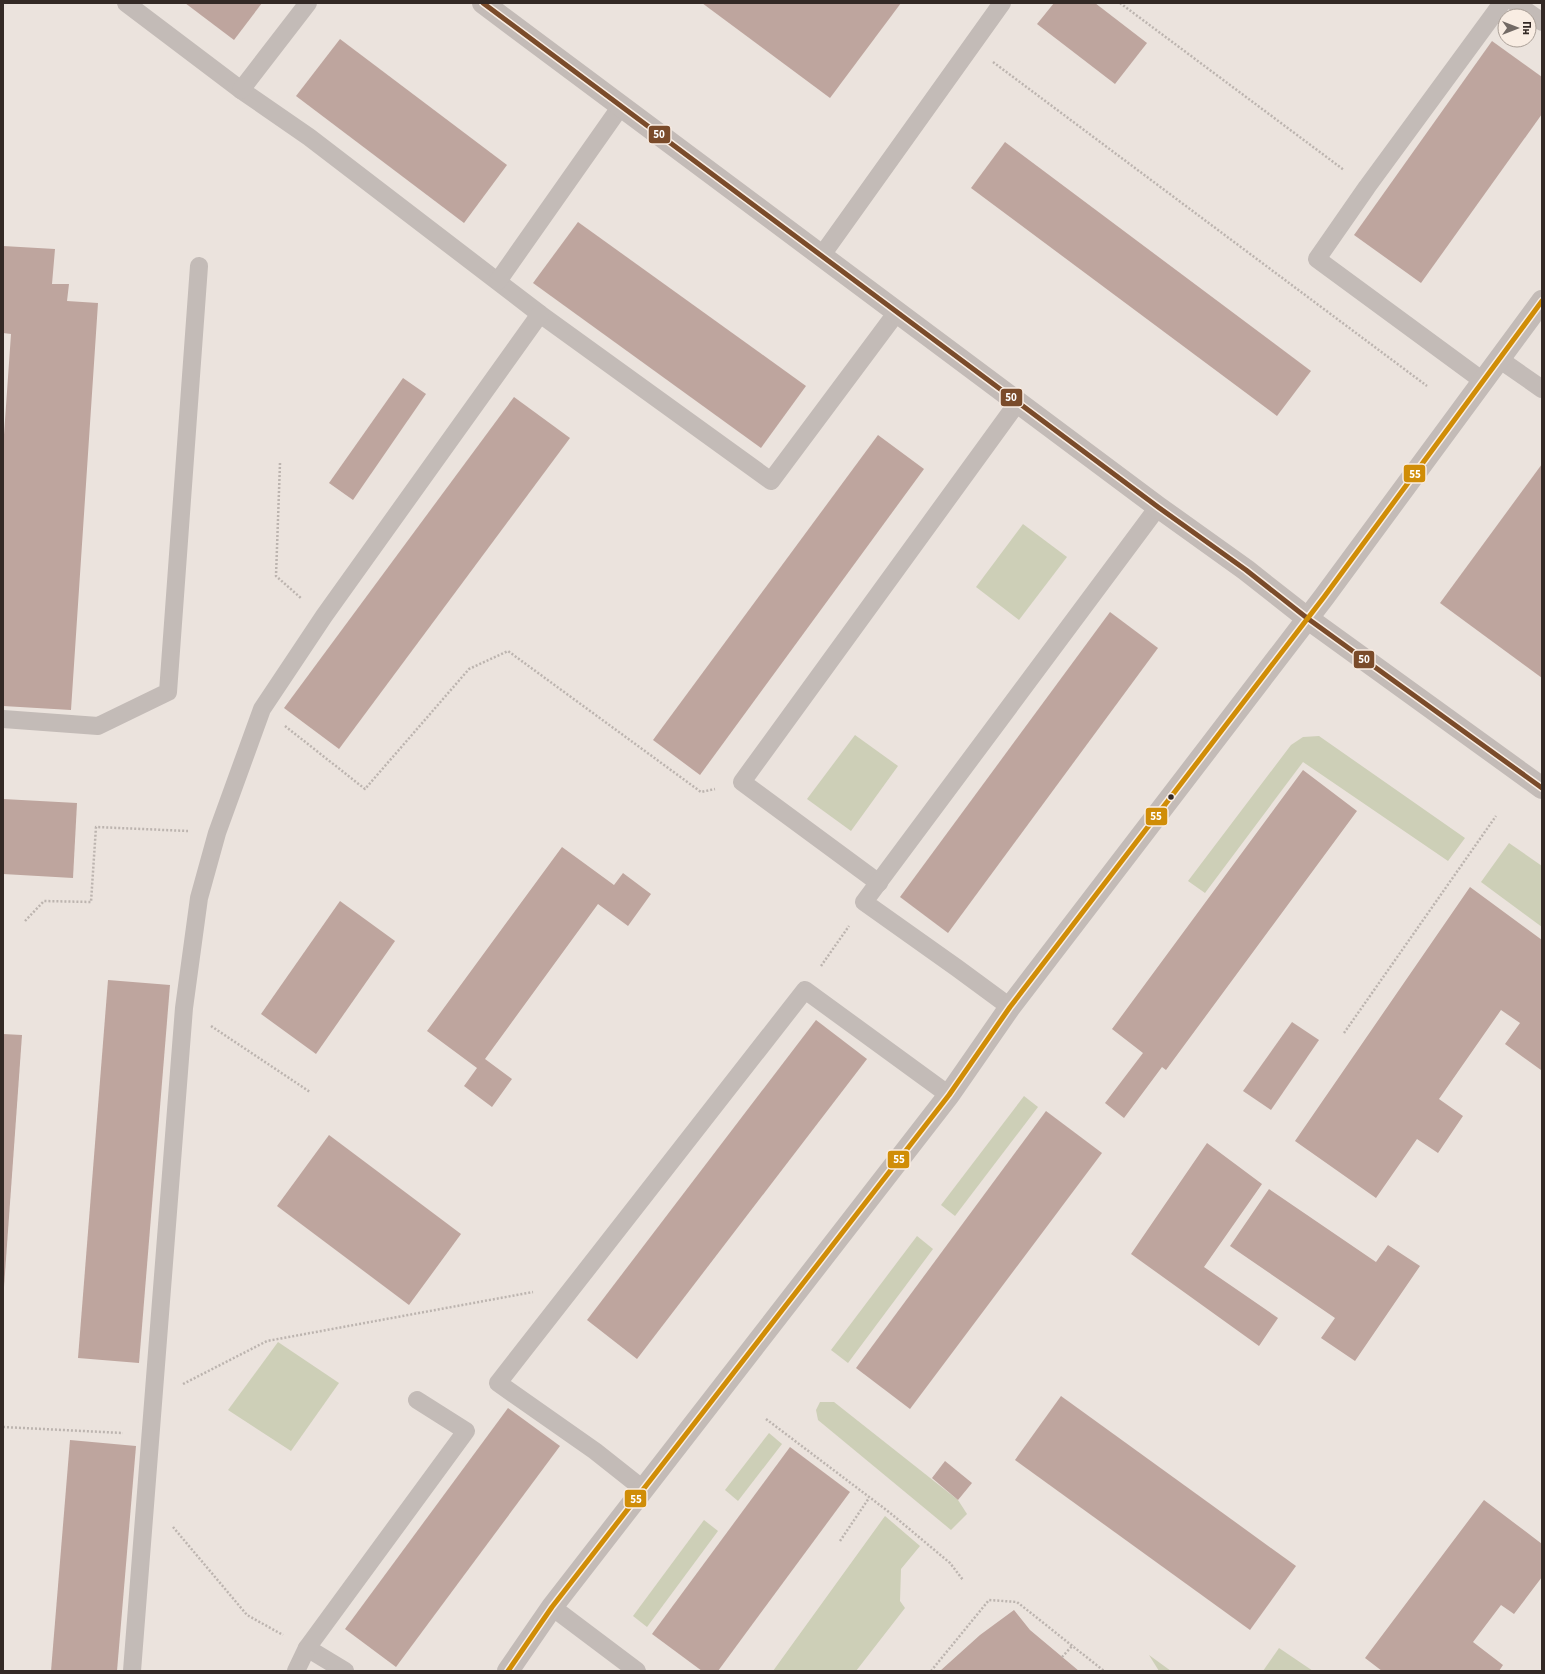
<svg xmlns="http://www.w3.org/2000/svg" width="1545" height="1674" viewBox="0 0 1545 1674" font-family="'Source Sans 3',sans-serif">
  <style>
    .green { fill: #cdcfb7 }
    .building { fill: #bea59e }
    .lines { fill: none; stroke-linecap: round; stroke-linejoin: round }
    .path { stroke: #bcb4af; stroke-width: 2.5; stroke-dasharray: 2 2; stroke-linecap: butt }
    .service { stroke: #c3bbb7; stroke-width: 18 }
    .minor { stroke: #c3bbb7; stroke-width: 22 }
    .bus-1-casing { stroke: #f9ede3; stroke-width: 8 }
    .bus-2-casing { stroke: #f9ede3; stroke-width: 8 }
    .bus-1 { stroke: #7a4b2a; stroke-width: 5 }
    .bus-2 { stroke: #d08d07; stroke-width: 5 }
    .bus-dot { fill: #332925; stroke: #f9ede3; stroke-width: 1.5 }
    .line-badge { stroke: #f9ede3; stroke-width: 1.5 }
    .badge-label { font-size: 11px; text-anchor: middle; font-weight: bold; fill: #fff }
  </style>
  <rect width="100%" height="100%" fill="#ebe3dd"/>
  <g class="green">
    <polygon points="1023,524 1067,557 1019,620 976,587"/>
    <polygon points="855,735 898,766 851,831 807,799"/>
    <polygon points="1319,736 1465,838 1448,861 1303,762 1205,893 1188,881 1291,745 1303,737"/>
    <polygon points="1509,843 1542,866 1542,927 1481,882"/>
    <polygon points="1024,1096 1038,1107 955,1216 941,1205"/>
    <polygon points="917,1236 933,1249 848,1363 831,1350"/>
    <polygon points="278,1342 339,1383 291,1451 228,1410"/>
    <polygon points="820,1402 834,1402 958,1500 967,1514 951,1530 818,1420 816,1410"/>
    <polygon points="769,1433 782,1444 738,1501 725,1490"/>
    <polygon points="885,1516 920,1546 901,1569 900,1601 905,1608 856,1671 773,1671"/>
    <polygon points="704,1520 718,1531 647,1627 633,1616"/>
    <polygon points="1279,1648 1313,1671 1263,1671"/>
    <polygon points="1149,1655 1171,1671 1159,1671"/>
  </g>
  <g class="building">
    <polygon points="185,3 262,3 234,40"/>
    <polygon points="702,3 901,3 830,98"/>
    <polygon points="1054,3 1095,3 1147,43 1115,84 1037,24"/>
    <polygon points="340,39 507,165 464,223 296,96"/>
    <polygon points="1492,41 1542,77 1542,114 1421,283 1354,235"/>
    <polygon points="1005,142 1311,371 1277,416 971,188"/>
    <polygon points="578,222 806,386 761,448 533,283"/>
    <polygon points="3,246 55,249 52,284 69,284 67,301 98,303 71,710 3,706 3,449 11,334 3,333"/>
    <polygon points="403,378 426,394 353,500 329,483"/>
    <polygon points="514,397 570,438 339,749 284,708"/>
    <polygon points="878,435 924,469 700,775 653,740"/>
    <polygon points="1542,464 1542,678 1440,603"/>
    <polygon points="1110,612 1158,648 948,933 900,897"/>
    <polygon points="1303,770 1357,811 1166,1070 1162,1067 1124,1118 1105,1103 1143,1053 1112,1029"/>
    <polygon points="3,799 77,803 73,878 3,874"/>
    <polygon points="562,847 614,885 623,873 651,894 628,926 598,904 485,1059 512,1079 492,1107 464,1086 477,1068 427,1031"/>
    <polygon points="1470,887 1542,940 1542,1068 1541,1070 1505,1044 1520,1023 1501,1010 1439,1099 1463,1116 1438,1153 1417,1139 1376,1198 1295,1141"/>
    <polygon points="340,901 395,941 316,1054 261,1014"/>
    <polygon points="108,980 170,985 139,1363 78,1358"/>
    <polygon points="816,1020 867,1059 637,1359 587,1320"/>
    <polygon points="1292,1022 1319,1040 1271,1110 1243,1091"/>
    <polygon points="3,1034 22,1035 4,1287 3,1287"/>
    <polygon points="1046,1111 1102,1153 910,1409 856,1368"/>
    <polygon points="329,1135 461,1234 409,1305 277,1206"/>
    <polygon points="1207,1143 1262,1184 1204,1267 1278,1318 1259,1346 1131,1254"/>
    <polygon points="1269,1189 1376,1262 1388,1245 1420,1266 1355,1361 1321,1338 1335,1318 1230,1246"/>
    <polygon points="1061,1396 1296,1566 1250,1630 1015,1460"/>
    <polygon points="508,1408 560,1446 396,1667 345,1629"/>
    <polygon points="70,1440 136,1446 117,1671 51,1671"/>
    <polygon points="790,1447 850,1492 718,1671 702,1671 652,1634"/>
    <polygon points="945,1461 972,1483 958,1500 932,1478"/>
    <polygon points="1484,1500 1542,1544 1542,1577 1514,1614 1501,1605 1473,1642 1503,1665 1499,1671 1382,1671 1365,1658"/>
    <polygon points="1014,1610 1030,1630 1079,1671 940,1671 980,1635"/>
  </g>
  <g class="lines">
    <g class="path">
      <polyline points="1120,3 1344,170"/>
      <polyline points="993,62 1427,386"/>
      <polyline points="280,463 276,576 302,599"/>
      <polyline points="285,726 365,789 469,669 508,651 701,792 715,789"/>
      <polyline points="25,921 44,901 91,902 96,827 188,831"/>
      <polyline points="821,966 849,926"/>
      <polyline points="211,1026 310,1092"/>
      <polyline points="1344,1033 1496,816"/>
      <polyline points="183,1384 267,1341 533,1292"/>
      <polyline points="766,1419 889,1512 950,1563 963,1580"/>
      <polyline points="3,1427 123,1433"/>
      <polyline points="173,1527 247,1615 283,1635"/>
      <polyline points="840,1541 869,1498"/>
      <polyline points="1062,1657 1073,1645"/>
      <polyline points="931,1671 989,1600 1017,1602 1104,1671"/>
    </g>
    <g class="service">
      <polyline points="126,3 241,90 309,137 540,314 771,481 897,312"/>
      <polyline points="1515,3 1542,22"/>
      <polyline points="241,90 308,3"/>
      <polyline points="822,255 1002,3"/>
      <polyline points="498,281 621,106"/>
      <polyline points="1499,359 1542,389"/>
      <polyline points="1483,381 1317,259 1367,187 1502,3"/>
      <polyline points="3,719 98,726 168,692 199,266"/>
      <polyline points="879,883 742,782 1018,402"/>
      <polyline points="1010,1007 957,968 864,902 1158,507"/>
      <polyline points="643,1489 595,1451 498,1383 805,990 949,1095"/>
      <polyline points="552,1607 637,1671"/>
      <polyline points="307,1648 345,1671"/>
      <polyline points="132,1671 184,1008 199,898 217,833 262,709 324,616 540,314"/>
      <polyline points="296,1671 307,1648 466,1431 417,1400"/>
    </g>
    <g class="minor">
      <polyline points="483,3 1158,507 1246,570 1307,618 1542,788"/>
      <polyline points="508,1671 552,1607 949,1095 1010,1007 1324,597 1542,301"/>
    </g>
    <defs>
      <polyline id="bus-1" points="483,3 1158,507 1246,570 1307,618 1542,788"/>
      <polyline id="bus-2" points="508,1671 552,1607 949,1095 1010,1007 1324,597 1542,301"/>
    </defs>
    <use href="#bus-1" class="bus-1-casing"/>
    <use href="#bus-2" class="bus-2-casing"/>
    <use href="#bus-1" class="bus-1"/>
    <use href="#bus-2" class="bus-2"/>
  </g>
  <circle class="bus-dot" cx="1171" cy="797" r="3.5"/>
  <g class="line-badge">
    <rect x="648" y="125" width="23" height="19" rx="4" fill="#7a4b2a"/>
    <rect x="1000" y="388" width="23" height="19" rx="4" fill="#7a4b2a"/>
    <rect x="1403" y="464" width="23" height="19" rx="4" fill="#d08d07"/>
    <rect x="1353" y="650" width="22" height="19" rx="4" fill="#7a4b2a"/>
    <rect x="1145" y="807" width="23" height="19" rx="4" fill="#d08d07"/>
    <rect x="887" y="1150" width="23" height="19" rx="4" fill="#d08d07"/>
    <rect x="624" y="1489" width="23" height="19" rx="4" fill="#d08d07"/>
  </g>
  <g class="badge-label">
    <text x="659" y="138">50</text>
    <text x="1011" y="401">50</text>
    <text x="1415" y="478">55</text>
    <text x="1364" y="663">50</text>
    <text x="1156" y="820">55</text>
    <text x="899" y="1163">55</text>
    <text x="636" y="1503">55</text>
  </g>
  <rect width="1545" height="1674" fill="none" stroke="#332925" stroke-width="8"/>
  <g transform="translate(1517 28) rotate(90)"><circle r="19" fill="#f9ede3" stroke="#aa9f97"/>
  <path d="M0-3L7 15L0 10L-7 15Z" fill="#736a65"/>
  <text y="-6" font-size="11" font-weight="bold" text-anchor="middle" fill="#332925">Пн</text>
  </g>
</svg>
